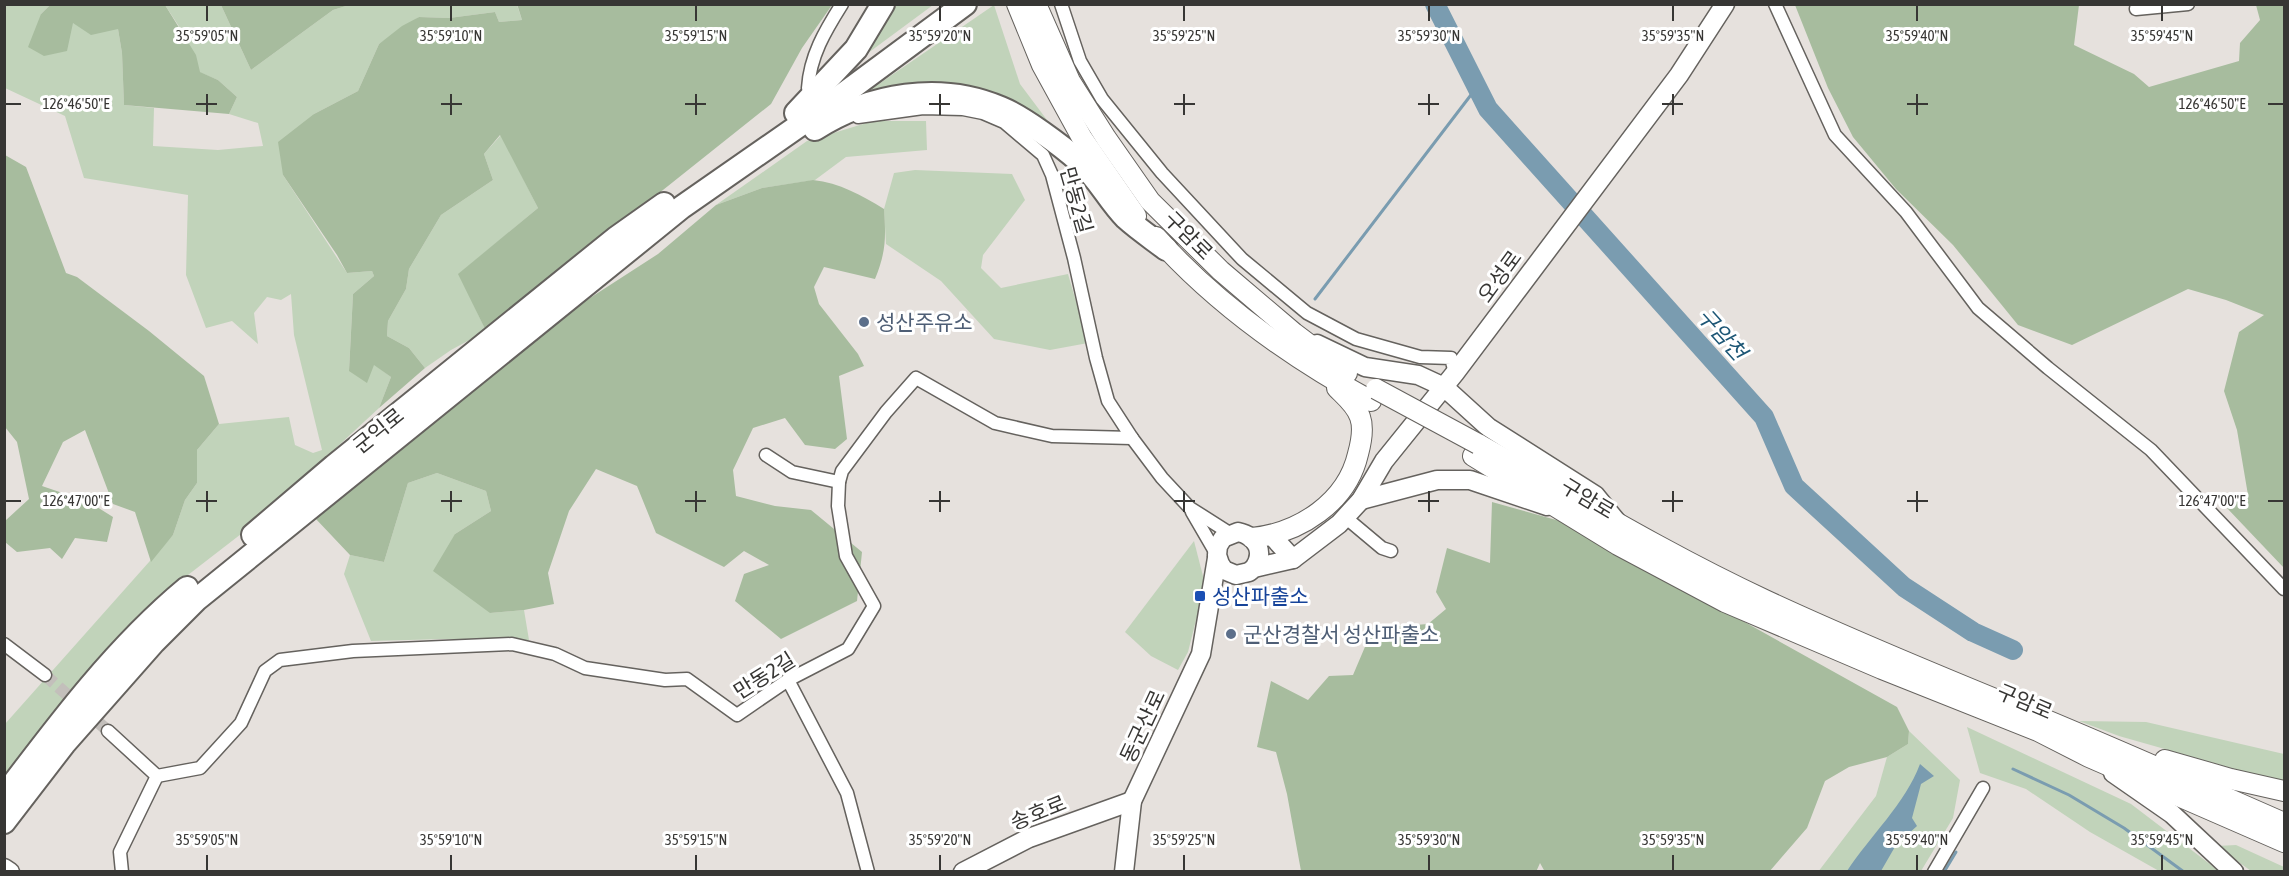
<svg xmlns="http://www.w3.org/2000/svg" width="2289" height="876" viewBox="0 0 2289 876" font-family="'Asap Condensed','Noto Sans KR',sans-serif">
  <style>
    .green { fill: #c1d3ba }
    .forest { fill: #a7bc9e }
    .water { fill: #7a9cb0 }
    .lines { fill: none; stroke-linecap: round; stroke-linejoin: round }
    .stream { stroke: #7a9cb0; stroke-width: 3 }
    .river { stroke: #7a9cb0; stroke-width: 20 }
    .street-tunnel { stroke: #c3bfbb; stroke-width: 12; stroke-dasharray: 12 6; stroke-linecap: butt }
    .street-casing { stroke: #65625e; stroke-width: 15 }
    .secondary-casing { stroke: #65625e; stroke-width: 21 }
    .primary-casing { stroke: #65625e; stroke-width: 22 }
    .highway-casing { stroke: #65625e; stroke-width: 26 }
    .street { stroke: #fff; stroke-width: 12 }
    .secondary { stroke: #fff; stroke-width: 18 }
    .primary { stroke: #fff; stroke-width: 20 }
    .highway { stroke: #fff; stroke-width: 22 }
    .primary-bridge-casing { stroke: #65625e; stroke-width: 22; stroke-linecap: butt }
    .primary-bridge { stroke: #fff; stroke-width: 20 }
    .ticks { fill: none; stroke: #373634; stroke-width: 2 }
    .service-dot { fill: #5c6f8a; stroke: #fff; stroke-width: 2 }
    .transit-dot { fill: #1a4fb4; stroke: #fff; stroke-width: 2 }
    .labels { text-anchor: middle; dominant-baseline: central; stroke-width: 6; stroke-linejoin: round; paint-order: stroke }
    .street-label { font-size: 21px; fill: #373634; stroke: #fff }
    .service-label { font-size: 21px; fill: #4e5e75; stroke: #fff; text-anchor: start }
    .transit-label { font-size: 21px; fill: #164399; stroke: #fff; text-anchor: start }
    .water-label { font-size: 22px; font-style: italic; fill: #1c5675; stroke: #fff }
    .ticks-label { font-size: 15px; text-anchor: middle; fill: #373634; stroke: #fff; stroke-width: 6; stroke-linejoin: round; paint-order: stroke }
  </style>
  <rect width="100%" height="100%" fill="#e6e1dd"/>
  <g class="green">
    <polygon points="5,5 50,5 41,14 73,23 118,29 122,53 124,105 154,108 153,146 218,150 263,146 258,123 229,114 237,97 218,80 199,72 184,34 165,5 221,5 251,70 333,10 349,5 517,5 522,20 499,22 495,12 449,18 419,17 379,44 358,91 314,114 283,175 347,273 372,271 374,276 353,294 349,370 374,364 391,377 379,408 254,524 153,602 72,688 5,782 5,724 173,535 185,500 197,483 197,450 219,424 289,417 295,445 313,453 322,450 294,335 291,294 281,300 267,297 254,313 258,344 232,321 206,328 186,275 188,195 84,178 65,116 5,88"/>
    <polygon points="895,5 933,5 864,56"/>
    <polygon points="994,5 1020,84 1053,128 992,93 851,103"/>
    <polygon points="873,121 926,121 927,150 846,157 815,180 762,188 716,205 807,141"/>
    <polygon points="501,135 538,208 459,274 486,331 451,350 425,368 409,348 387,336 388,321 406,289 409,269 441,215 493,180 484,154"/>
    <polygon points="915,170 1012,174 1025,200 983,255 981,268 1001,288 1068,274 1088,343 1050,350 994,339 941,281 886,244 884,209 894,173"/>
    <polygon points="437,473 486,491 491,511 455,534 490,613 524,610 529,640 445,639 371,641 344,574 350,555 384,562 408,483"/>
    <polygon points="1194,541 1205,584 1188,652 1178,670 1151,656 1125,632"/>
    <polygon points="2079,721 2146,722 2284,754 2284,783 2119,736"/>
    <polygon points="1967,727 2131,804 2219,871 2159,871 2090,832 2026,789 1980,773"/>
    <polygon points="1909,731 1960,780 1953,818 1921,871 1818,872 1876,796 1887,757 1908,744"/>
    <polygon points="2236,845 2284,867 2284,871 2251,871 2217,846"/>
  </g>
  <g class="forest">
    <polygon points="517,4 832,5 802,48 771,104 486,331 458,274 538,208 500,135 484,154 493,180 441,215 409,269 406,289 388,321 387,336 409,348 425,368 379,408 391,377 374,365 367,383 349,371 353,294 374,276 372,271 347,273 337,255 283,175 278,142 314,114 358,91 379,44 402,26 419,17 449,18 495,12 499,22 522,20"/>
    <polygon points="50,5 165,5 196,55 200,72 218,80 237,97 229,114 124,105 122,53 118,29 91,35 73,23 67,51 44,56 28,47 41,14"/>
    <polygon points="221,5 349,5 333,10 251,70"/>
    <polygon points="1795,5 2079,5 2074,45 2134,74 2149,87 2239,61 2240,43 2260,20 2256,5 2284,5 2284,568 2226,507 2248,495 2237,430 2224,391 2239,332 2264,315 2226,300 2188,289 2072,345 2018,325 1953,245 1896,189 1853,137 1828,88"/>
    <polygon points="5,155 26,167 66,273 77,277 149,331 204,376 219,424 197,450 197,483 185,500 173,535 151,562 135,512 113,504 85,430 63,442 42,486 89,502 113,517 107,542 75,538 62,559 50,548 17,552 5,542 5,521 29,499 17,442 5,427"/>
    <path d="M813,180C840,183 861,195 884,209C886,238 886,252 875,279L824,267L814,287L819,304L858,354L864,366L839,376L847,439L835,449L805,445L785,418L753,428L733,470L736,496L775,506L811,510L862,552L857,601L781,639L735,601L744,574L769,565L744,551L724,567L656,533L637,486L596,469L569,511L548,573L554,604L524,610L490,613L433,571L455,534L491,511L486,491L437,473L408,483L384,562L350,555L315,518L542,329L658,254L716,205L762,188Z"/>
    <polygon points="1492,502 1567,523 1897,707 1909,731 1908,744 1887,757 1849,767 1825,781 1807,828 1769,872 1545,872 1540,863 1536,872 1301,871 1287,794 1276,752 1257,747 1271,681 1308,700 1329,676 1353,675 1373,628 1428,624 1446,609 1436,592 1447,548 1490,563"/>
  </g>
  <path class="water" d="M1920,764L1934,776L1921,784L1912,818L1917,826L1896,845L1881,871H1847C1870,836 1905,804 1920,764Z"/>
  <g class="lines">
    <g class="stream">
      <polyline points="1315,299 1477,87"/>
      <polyline points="2013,769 2069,795 2124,828 2184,872"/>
      <polyline points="1944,872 1956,852"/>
    </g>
    <polyline class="river" points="1435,4 1488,109 1764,417 1794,486 1904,587 1973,632 2013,650"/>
    <polyline class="street-tunnel" points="45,675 108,731"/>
    <defs>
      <g id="street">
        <polyline points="1061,4 1080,61 1102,99 1162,173 1242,259 1307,313 1356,339 1420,357 1451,358 1455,373"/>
        <polyline points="1775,4 1835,135 1906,212 1978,308 2048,368 2151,450 2284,589"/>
        <polyline points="2137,4 2136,9 2188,4"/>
        <path d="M808,88C810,56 825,31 842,4"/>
        <polyline points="858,117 923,108 963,109 983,113 1004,122 1043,155 1052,175 1074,258 1096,358 1108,401 1132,438 1162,478 1190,508 1231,534"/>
        <polyline points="766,455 792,472 839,482"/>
        <polyline points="1192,512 1217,555"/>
        <polyline points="1345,517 1382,548 1391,551"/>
        <polyline points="4,644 45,675"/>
        <polyline points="788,680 847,793 868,872"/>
        <polyline points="108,731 157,776 120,852 122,872"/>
        <polyline points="157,776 200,768 241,723 265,671 280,660 353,651 512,644 555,654 585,668 665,680 687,679 737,715 788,680 848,649 874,606 846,556 838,506 839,482 842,471 886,412 916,378 995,423 1052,436 1132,438"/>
        <polyline points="1934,872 1983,788"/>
      </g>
      <g id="secondary">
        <polyline points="1317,344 1365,367 1418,375 1444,387 1488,427 1595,495 1617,522"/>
        <polyline points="1361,500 1437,480 1470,480 1547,506"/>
        <polyline points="1272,536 1293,559"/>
        <path d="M1254,568C1265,552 1257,536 1238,532L1223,538L1218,546L1217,555L1220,564L1224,570L1236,575L1249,572L1254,568L1293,559L1339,524L1361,500L1384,461L1455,373L1679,75L1725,4"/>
        <polyline points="2113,773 2172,814 2234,872"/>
        <polyline points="4,868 10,872"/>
        <polyline points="963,872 1029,838 1132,801"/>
        <polyline points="1124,872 1132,801 1201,654 1217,558"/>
      </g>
      <g id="primary">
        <polyline points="1017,4 1042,65 1082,138 1136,216"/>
        <polyline points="1036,4 1070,81 1106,138 1150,201 1221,271 1294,333 1347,373"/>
        <path d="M1156,237C1216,304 1292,358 1371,401"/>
        <path d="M1478,444C1573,497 1666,554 1765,600C1849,639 1936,675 2022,710C2110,746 2197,785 2284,823"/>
        <polyline points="1473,456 1618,545 1725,602 1882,669 2038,731 2089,757 2284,842"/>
        <path d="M1252,538C1300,533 1347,502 1358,454C1361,443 1364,428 1360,417C1356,405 1346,397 1337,388"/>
        <polyline points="2165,760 2231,779 2284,791"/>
      </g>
      <g id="highway">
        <polyline points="796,113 856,49 883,4"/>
        <path d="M815,129C870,94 940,82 1001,108C1023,117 1062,146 1080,162C1098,178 1109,201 1126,218C1138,229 1153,239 1166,249"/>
        <polyline points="253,535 334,466 616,238 664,204"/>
        <path d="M4,796C59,723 117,646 187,588"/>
        <polyline points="4,822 64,744 154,642 196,600 682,207 830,104 965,4"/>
      </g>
    </defs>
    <use href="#street" class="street-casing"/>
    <use href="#secondary" class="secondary-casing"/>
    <use href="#primary" class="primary-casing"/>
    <use href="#highway" class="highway-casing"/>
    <use href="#street" class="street"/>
    <use href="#secondary" class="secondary"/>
    <use href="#primary" class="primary"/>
    <use href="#highway" class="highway"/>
    <defs>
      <polyline id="primary-bridge" points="1376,389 1478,444"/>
    </defs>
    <use href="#primary-bridge" class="primary-bridge-casing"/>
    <use href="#primary-bridge" class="primary-bridge"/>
  </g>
  <path class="ticks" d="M207,6V21M451,6V21M696,6V21M940,6V21M1184,6V21M1429,6V21M1673,6V21M1917,6V21M2162,6V21M207,94V115M451,94V115M696,94V115M940,94V115M1184,94V115M1429,94V115M1673,94V115M1917,94V115M6,104H21M196,104H217M441,104H462M685,104H706M929,104H950M1174,104H1195M1418,104H1439M1662,104H1683M1907,104H1928M2268,104H2283M207,491V512M451,491V512M696,491V512M940,491V512M1184,491V512M1429,491V512M1673,491V512M1917,491V512M6,501H21M196,501H217M441,501H462M685,501H706M929,501H950M1174,501H1195M1418,501H1439M1662,501H1683M1907,501H1928M2268,501H2283M207,855V870M451,855V870M696,855V870M940,855V870M1184,855V870M1429,855V870M1673,855V870M1917,855V870M2162,855V870"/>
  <g class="service-dot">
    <circle cx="864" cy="322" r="6"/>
    <circle cx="1231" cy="634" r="6"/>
  </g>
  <rect class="transit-dot" x="1194" y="590" width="12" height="12" rx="3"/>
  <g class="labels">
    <g class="street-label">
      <text transform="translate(1077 200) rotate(74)">만동2길</text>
      <text transform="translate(1189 235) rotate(45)">구암로</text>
      <text transform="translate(1499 276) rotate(-54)">오성로</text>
      <text transform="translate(378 430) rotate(-39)">군익로</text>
      <text transform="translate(1588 498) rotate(31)">구암로</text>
      <text transform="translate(764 675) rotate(-32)">만동2길</text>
      <text transform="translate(2025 701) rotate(23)">구암로</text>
      <text transform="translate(1142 726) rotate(-65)">동군산로</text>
      <text transform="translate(1038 812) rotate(-22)">송호로</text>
    </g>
    <g class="service-label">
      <text x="876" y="322">성산주유소</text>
      <text x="1243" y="634">군산경찰서 성산파출소</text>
    </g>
    <g class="transit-label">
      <text x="1212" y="596">성산파출소</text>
    </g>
    <g class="water-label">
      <text transform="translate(1722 334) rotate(48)">구암천</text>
    </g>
  </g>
  <g class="ticks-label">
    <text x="207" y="41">35°59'05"N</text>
    <text x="451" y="41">35°59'10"N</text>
    <text x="696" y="41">35°59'15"N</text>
    <text x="940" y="41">35°59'20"N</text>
    <text x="1184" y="41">35°59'25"N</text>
    <text x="1429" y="41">35°59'30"N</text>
    <text x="1673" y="41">35°59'35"N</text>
    <text x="1917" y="41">35°59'40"N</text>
    <text x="2162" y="41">35°59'45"N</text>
    <text x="2212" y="109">126°46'50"E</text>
    <text x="76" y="109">126°46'50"E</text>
    <text x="2212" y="506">126°47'00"E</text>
    <text x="76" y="506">126°47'00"E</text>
    <text x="207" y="845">35°59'05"N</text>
    <text x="451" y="845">35°59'10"N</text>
    <text x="696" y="845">35°59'15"N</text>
    <text x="940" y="845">35°59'20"N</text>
    <text x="1184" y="845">35°59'25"N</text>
    <text x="1429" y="845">35°59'30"N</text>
    <text x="1673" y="845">35°59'35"N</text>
    <text x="1917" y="845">35°59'40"N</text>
    <text x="2162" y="845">35°59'45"N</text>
  </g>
  <rect width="2289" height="876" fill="none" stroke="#373634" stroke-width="12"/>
</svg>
